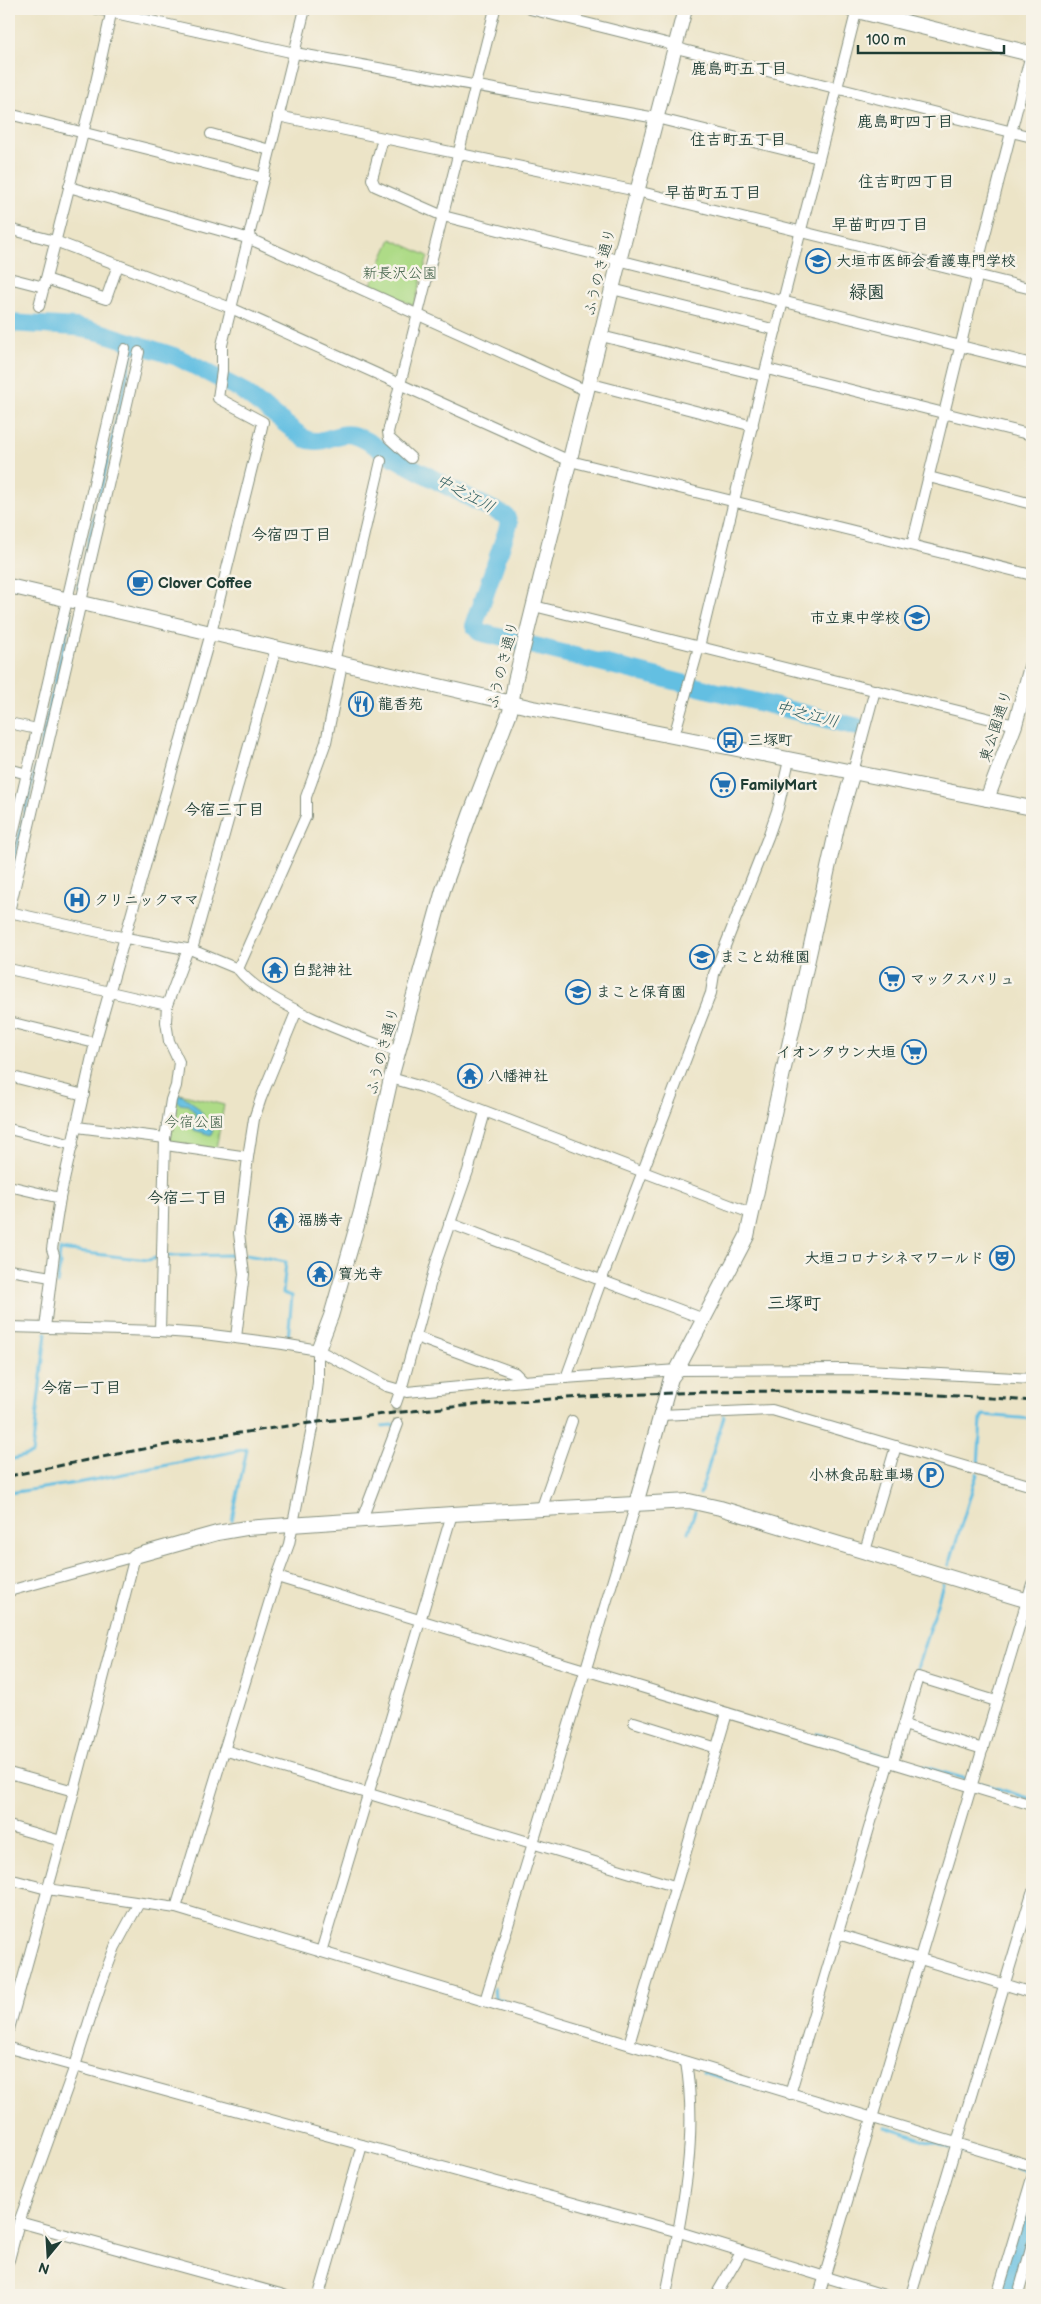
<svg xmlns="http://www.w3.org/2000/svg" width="1041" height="2304" viewBox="0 0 1041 2304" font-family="'Balsamiq Sans','Klee One',sans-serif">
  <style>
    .green { fill: #aedb87; stroke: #668c5e }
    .water { fill: #64bfe2; stroke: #427e8b }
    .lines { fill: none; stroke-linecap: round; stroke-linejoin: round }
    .stream { stroke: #64bfe2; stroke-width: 3 }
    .river { stroke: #64bfe2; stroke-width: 18 }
    .street-tunnel { stroke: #c3c3aa; stroke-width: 10; stroke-dasharray: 10 5; stroke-linecap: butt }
    .street-casing { stroke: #86907e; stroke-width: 12 }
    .secondary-casing { stroke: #86907e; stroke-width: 16 }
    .primary-casing { stroke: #86907e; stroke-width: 17 }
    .street { stroke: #fff; stroke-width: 10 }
    .secondary { stroke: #fff; stroke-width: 14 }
    .primary { stroke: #fff; stroke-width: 15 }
    .rail { stroke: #1f3d34; stroke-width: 3; stroke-dasharray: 8 4; stroke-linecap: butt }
    .labels { text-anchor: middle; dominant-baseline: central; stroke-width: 5; stroke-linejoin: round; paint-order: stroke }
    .poi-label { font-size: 15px; font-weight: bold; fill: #1f3d34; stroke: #f7f3e8; text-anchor: start }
    .street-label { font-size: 15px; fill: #1f3d34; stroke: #f7f3e8 }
    .park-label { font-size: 15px; fill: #3c5d45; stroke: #f7f3e8 }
    .neighbourhood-label { font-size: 16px; font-weight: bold; fill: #1f3d34; stroke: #f7f3e8 }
    .water-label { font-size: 16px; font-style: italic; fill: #305e60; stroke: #f7f3e8 }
    .quarter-label { font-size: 18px; font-weight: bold; fill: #1f3d34; stroke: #f7f3e8 }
  </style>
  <rect width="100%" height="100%" fill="#f7f3e8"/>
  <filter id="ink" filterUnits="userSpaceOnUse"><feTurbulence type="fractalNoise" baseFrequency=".02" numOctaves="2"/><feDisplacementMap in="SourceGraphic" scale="10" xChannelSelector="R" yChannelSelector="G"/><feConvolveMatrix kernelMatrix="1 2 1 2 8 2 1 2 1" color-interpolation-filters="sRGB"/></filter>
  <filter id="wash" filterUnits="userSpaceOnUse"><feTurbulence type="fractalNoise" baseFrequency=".0096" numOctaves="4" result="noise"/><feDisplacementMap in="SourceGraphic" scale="20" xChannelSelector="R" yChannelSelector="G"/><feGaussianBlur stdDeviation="1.12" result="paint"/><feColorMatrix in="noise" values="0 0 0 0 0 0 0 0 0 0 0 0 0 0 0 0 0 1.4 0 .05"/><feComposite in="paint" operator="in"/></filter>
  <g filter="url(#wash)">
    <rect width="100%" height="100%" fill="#ece4c7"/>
    <g class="green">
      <polygon points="391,239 428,256 414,306 370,286"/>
      <polygon points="176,1093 224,1105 216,1149 169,1142"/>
    </g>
    <path class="water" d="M179,1094C190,1099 195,1105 203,1114L202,1127L213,1130L211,1135L194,1130L196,1114L188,1105L180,1104L176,1100L177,1095Z"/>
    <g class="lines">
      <g class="stream">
        <polyline points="78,588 132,353"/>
        <polyline points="38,758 71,613"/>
        <polyline points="9,881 35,769"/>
        <polyline points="246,1255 286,1262 283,1293 292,1296 288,1339"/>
        <polyline points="168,1256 234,1255"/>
        <polyline points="30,1278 44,1282"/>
        <polyline points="57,1284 60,1264 59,1264 60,1250 148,1260 156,1258"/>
        <polyline points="382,1426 394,1425 393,1426"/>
        <polyline points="9,1460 32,1454 46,1333"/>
        <polyline points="978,1465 981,1419 983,1415 1032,1419"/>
        <polyline points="9,1493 83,1482 247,1449 232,1520"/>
        <polyline points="700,1494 724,1416"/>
        <polyline points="688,1532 695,1511"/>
        <polyline points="949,1565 977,1474"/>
        <polyline points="915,1675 943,1584"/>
        <polyline points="817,1734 885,1756"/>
        <polyline points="904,1761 966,1779"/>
        <polyline points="980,1783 1032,1799"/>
        <polyline points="494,1988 495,1998 503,2001"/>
        <polyline points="703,2072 776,2094"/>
        <polyline points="885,2127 950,2148"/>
        <polyline points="959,2150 1032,2173"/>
      </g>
      <g class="river">
        <path d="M9,323L76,327L103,333L177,357L241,390L305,439C325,447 336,429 356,436C369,440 381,451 393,457C430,477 468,498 506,516L509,524L474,626L479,632L858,727"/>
        <polyline points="1007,2295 1032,2210"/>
      </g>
    </g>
  </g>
  <g filter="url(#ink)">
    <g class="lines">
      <polyline class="street-tunnel" points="396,1403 398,1424"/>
      <defs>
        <g id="street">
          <polyline points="97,9 295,53 656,118 819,158"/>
          <polyline points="530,9 666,43 684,50 1032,137"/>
          <polyline points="9,114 264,178"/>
          <polyline points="278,116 637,191 1032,289"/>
          <polyline points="211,134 270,150"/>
          <polyline points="383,138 372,179 375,186 443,216 1032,364"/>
          <polyline points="69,187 250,239 587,391"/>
          <polyline points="9,229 55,241 231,308 570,461 1032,575"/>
          <polyline points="9,278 44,287"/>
          <polyline points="46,279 106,299 118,265"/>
          <polyline points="612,289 776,330"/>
          <polyline points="39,306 96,82 112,9"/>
          <polyline points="601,336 764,376"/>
          <polyline points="139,352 9,912 126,938 192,950 238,969 306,816 306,797 326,742 342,664"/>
          <polyline points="767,369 1032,435"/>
          <polyline points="588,383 753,426"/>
          <polyline points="411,458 389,438 388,432 495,9"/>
          <polyline points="929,477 1032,504"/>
          <polyline points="912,545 976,282 975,274 1032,50"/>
          <polyline points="534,606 1015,725"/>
          <polyline points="334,662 381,461"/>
          <polyline points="9,723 37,729"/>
          <polyline points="674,736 699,647 764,376 857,9"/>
          <polyline points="9,769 27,774"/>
          <polyline points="853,772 875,690"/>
          <polyline points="9,851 125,349"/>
          <polyline points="192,950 276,648"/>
          <polyline points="9,969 167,1005"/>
          <path d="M238,969C263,1003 358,1038 399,1052"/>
          <polyline points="9,1022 95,1043"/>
          <polyline points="9,1076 84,1095"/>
          <polyline points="391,1078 422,1087 753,1214"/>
          <polyline points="77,1127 165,1138"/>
          <polyline points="9,1129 73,1145"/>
          <polyline points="166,1145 248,1157 239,1233 244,1274 236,1337"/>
          <polyline points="248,1157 254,1119 261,1098 297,1010"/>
          <polyline points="9,1186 60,1198"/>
          <polyline points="449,1223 704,1319"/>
          <polyline points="9,1270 51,1277"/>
          <polyline points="9,1327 160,1331 204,1334 283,1344 318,1350 386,1386 407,1392 523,1381 677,1370 848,1369 1032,1379"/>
          <polyline points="45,1328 54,1255 52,1249 60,1198 95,1043 211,633 261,431 263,422 218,398 222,371 222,345 305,9"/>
          <polyline points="160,1331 165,1138 171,1100 176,1086 179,1062 169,1041 166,1022 167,1005 188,949"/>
          <polyline points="416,1337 515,1373 523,1381"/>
          <polyline points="566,1378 601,1281 711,993 714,974 768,837 778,808 789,760"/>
          <polyline points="396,1403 403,1383 436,1263 468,1171 485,1112"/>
          <polyline points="661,1415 772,1410 1032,1486"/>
          <polyline points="541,1510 572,1421"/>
          <polyline points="362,1519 398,1424"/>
          <polyline points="865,1551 896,1446"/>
          <polyline points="277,1577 1032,1805"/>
          <polyline points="9,1591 135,1556 61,1841 9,2029"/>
          <polyline points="634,1722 717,1748"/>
          <polyline points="904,1725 983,1749"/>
          <polyline points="224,1750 674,1886"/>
          <polyline points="893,1762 918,1677 996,1701"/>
          <polyline points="9,1773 74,1791"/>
          <polyline points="9,1826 61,1841"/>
          <polyline points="9,1879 47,1889 176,1908 1032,2166"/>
          <polyline points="176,1908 277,1577 289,1544 313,1423 318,1382 318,1350"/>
          <polyline points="838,1934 1032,1993"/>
          <polyline points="321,1952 452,1514"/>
          <polyline points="485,2001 636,1504"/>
          <polyline points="629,2044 727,1713"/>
          <polyline points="9,2048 679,2232 884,2295"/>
          <polyline points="790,2094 889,1761"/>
          <polyline points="19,2222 284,2295"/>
          <polyline points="9,2260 19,2222 75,2066 100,1987 115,1947 139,1903"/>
          <polyline points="319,2295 362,2145"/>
          <path d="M666,2295C681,2218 699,2141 686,2062"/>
          <polyline points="716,2295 742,2251"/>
          <polyline points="819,2295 1032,1584"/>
          <polyline points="911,2295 1032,1893"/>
          <polyline points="997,2295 1032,2178"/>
          <polyline points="1018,2295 1032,2245"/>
        </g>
        <g id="secondary">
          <polyline points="9,586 533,708 1032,808"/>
          <polyline points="987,799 1015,725 1032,663"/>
          <polyline points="318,1350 331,1316 361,1212 391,1078 443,890 470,815 510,712 515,681 619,261 685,9"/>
          <polyline points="636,1504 671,1378 677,1370 747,1236 838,823 853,772"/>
          <polyline points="135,1556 217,1533 246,1528 452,1514 689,1501 720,1508 1032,1602"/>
        </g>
        <polyline id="primary" points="851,9 1032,54"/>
      </defs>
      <use href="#street" class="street-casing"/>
      <use href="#secondary" class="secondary-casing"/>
      <use href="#primary" class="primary-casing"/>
      <use href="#street" class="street"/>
      <use href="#secondary" class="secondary"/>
      <use href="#primary" class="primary"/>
      <path class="rail" d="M9,1476C83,1461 157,1445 233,1434C497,1394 766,1380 1032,1401"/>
    </g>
  </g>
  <defs>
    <symbol id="school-ring" viewBox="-11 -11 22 22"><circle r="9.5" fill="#f7f3e8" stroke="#1f6fb2" stroke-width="1.5"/><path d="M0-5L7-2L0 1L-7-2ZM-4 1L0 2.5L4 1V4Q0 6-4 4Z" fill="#1f6fb2"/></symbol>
    <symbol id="cafe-ring" viewBox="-11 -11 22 22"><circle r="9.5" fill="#f7f3e8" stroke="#1f6fb2" stroke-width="1.5"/><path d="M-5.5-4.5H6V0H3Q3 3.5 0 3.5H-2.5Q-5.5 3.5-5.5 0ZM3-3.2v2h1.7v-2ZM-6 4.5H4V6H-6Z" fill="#1f6fb2"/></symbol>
    <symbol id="restaurant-ring" viewBox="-11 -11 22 22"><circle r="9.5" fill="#f7f3e8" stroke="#1f6fb2" stroke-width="1.5"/><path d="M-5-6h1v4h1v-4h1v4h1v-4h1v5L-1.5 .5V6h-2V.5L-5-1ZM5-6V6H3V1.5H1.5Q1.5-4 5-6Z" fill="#1f6fb2"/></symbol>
    <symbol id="bus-ring" viewBox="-11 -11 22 22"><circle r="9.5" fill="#f7f3e8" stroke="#1f6fb2" stroke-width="1.5"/><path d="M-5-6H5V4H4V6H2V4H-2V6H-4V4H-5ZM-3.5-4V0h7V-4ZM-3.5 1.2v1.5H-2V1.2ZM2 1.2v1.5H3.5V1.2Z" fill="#1f6fb2"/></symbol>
    <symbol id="supermarket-ring" viewBox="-11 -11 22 22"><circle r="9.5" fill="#f7f3e8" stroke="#1f6fb2" stroke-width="1.5"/><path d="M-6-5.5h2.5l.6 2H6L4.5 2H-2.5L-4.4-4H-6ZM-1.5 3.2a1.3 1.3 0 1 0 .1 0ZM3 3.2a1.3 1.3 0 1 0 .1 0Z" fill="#1f6fb2"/></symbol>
    <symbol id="hospital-ring" viewBox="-11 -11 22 22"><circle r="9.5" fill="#f7f3e8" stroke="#1f6fb2" stroke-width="1.5"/><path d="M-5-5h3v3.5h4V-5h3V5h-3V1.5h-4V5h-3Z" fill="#1f6fb2"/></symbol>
    <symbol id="temple-ring" viewBox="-11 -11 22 22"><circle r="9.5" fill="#f7f3e8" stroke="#1f6fb2" stroke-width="1.5"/><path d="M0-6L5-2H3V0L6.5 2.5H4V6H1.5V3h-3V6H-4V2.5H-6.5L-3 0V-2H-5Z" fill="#1f6fb2"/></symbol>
    <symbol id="theatre-ring" viewBox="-11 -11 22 22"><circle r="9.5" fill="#f7f3e8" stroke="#1f6fb2" stroke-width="1.5"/><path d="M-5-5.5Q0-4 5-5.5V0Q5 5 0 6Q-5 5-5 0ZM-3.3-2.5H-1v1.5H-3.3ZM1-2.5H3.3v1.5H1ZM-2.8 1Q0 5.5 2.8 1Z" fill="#1f6fb2"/></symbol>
    <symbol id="parking-ring" viewBox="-11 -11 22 22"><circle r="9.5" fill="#f7f3e8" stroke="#1f6fb2" stroke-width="1.5"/><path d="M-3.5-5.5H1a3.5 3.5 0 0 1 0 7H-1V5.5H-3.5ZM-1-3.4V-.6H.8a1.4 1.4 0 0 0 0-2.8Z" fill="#1f6fb2"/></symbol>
  </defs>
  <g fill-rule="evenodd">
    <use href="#school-ring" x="804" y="247" width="28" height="28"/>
    <use href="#cafe-ring" x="126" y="569" width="28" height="28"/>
    <use href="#school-ring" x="903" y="604" width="28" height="28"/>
    <use href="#restaurant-ring" x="347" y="690" width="28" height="28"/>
    <use href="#bus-ring" x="716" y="726" width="28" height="28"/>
    <use href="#supermarket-ring" x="709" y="771" width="28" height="28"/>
    <use href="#hospital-ring" x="63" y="886" width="28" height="28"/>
    <use href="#school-ring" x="688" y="943" width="28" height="28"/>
    <use href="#temple-ring" x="261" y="956" width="28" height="28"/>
    <use href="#supermarket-ring" x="878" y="965" width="28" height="28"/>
    <use href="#school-ring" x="564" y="978" width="28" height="28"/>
    <use href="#supermarket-ring" x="900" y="1038" width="28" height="28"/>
    <use href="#temple-ring" x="456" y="1062" width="28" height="28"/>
    <use href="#temple-ring" x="267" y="1206" width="28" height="28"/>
    <use href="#theatre-ring" x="988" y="1244" width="28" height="28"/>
    <use href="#temple-ring" x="306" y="1260" width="28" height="28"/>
    <use href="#parking-ring" x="917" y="1461" width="28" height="28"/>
  </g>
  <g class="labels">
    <g class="poi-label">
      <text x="836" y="261">大垣市医師会看護専門学校</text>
      <text x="158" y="583">Clover Coffee</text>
      <text x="900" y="618" text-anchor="end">市立東中学校</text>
      <text x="378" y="704">龍香苑</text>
      <text x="748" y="740">三塚町</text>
      <text x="740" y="785">FamilyMart</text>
      <text x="94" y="900">クリニックママ</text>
      <text x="720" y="957">まこと幼稚園</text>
      <text x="292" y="970">白髭神社</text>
      <text x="910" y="979">マックスバリュ</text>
      <text x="596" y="992">まこと保育園</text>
      <text x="896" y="1052" text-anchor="end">イオンタウン大垣</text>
      <text x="488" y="1076">八幡神社</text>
      <text x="298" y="1220">福勝寺</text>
      <text x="984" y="1258" text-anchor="end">大垣コロナシネマワールド</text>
      <text x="338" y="1274">寶光寺</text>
      <text x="914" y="1475" text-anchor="end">小林食品駐車場</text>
    </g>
    <g class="street-label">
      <text transform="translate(600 272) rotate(-76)">ふうのき通り</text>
      <text transform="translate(503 665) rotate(-76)">ふうのき通り</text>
      <text transform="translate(996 726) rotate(-72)">東公園通り</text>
      <text transform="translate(383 1051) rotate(-75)">ふうのき通り</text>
    </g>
    <g class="park-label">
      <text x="400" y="273">新長沢公園</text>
      <text x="194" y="1122">今宿公園</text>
    </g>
    <g class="neighbourhood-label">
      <text x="739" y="69">鹿島町五丁目</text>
      <text x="905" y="122">鹿島町四丁目</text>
      <text x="738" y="140">住吉町五丁目</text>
      <text x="906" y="182">住吉町四丁目</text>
      <text x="713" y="193">早苗町五丁目</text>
      <text x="880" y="225">早苗町四丁目</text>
      <text x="291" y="535">今宿四丁目</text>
      <text x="224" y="810">今宿三丁目</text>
      <text x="187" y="1198">今宿二丁目</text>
      <text x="81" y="1388">今宿一丁目</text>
    </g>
    <g class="water-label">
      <text transform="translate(465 494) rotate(28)">中之江川</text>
      <text transform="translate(807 715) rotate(14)">中之江川</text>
    </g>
    <g class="quarter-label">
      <text x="867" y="292">緑園</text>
      <text x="794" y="1303">三塚町</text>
    </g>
  </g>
  <rect width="1041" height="2304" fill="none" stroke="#f7f3e8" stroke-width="30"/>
  <g transform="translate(48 2256) rotate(198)" stroke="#f7f3e8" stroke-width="4" paint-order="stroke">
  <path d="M0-4L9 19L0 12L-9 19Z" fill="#1f3d34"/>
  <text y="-8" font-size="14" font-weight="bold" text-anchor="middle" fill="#1f3d34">N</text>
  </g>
  <path d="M858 45v8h146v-8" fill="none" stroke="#1f3d34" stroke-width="2.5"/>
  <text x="866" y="45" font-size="15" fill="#1f3d34" stroke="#f7f3e8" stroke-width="4" paint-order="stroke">100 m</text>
</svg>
